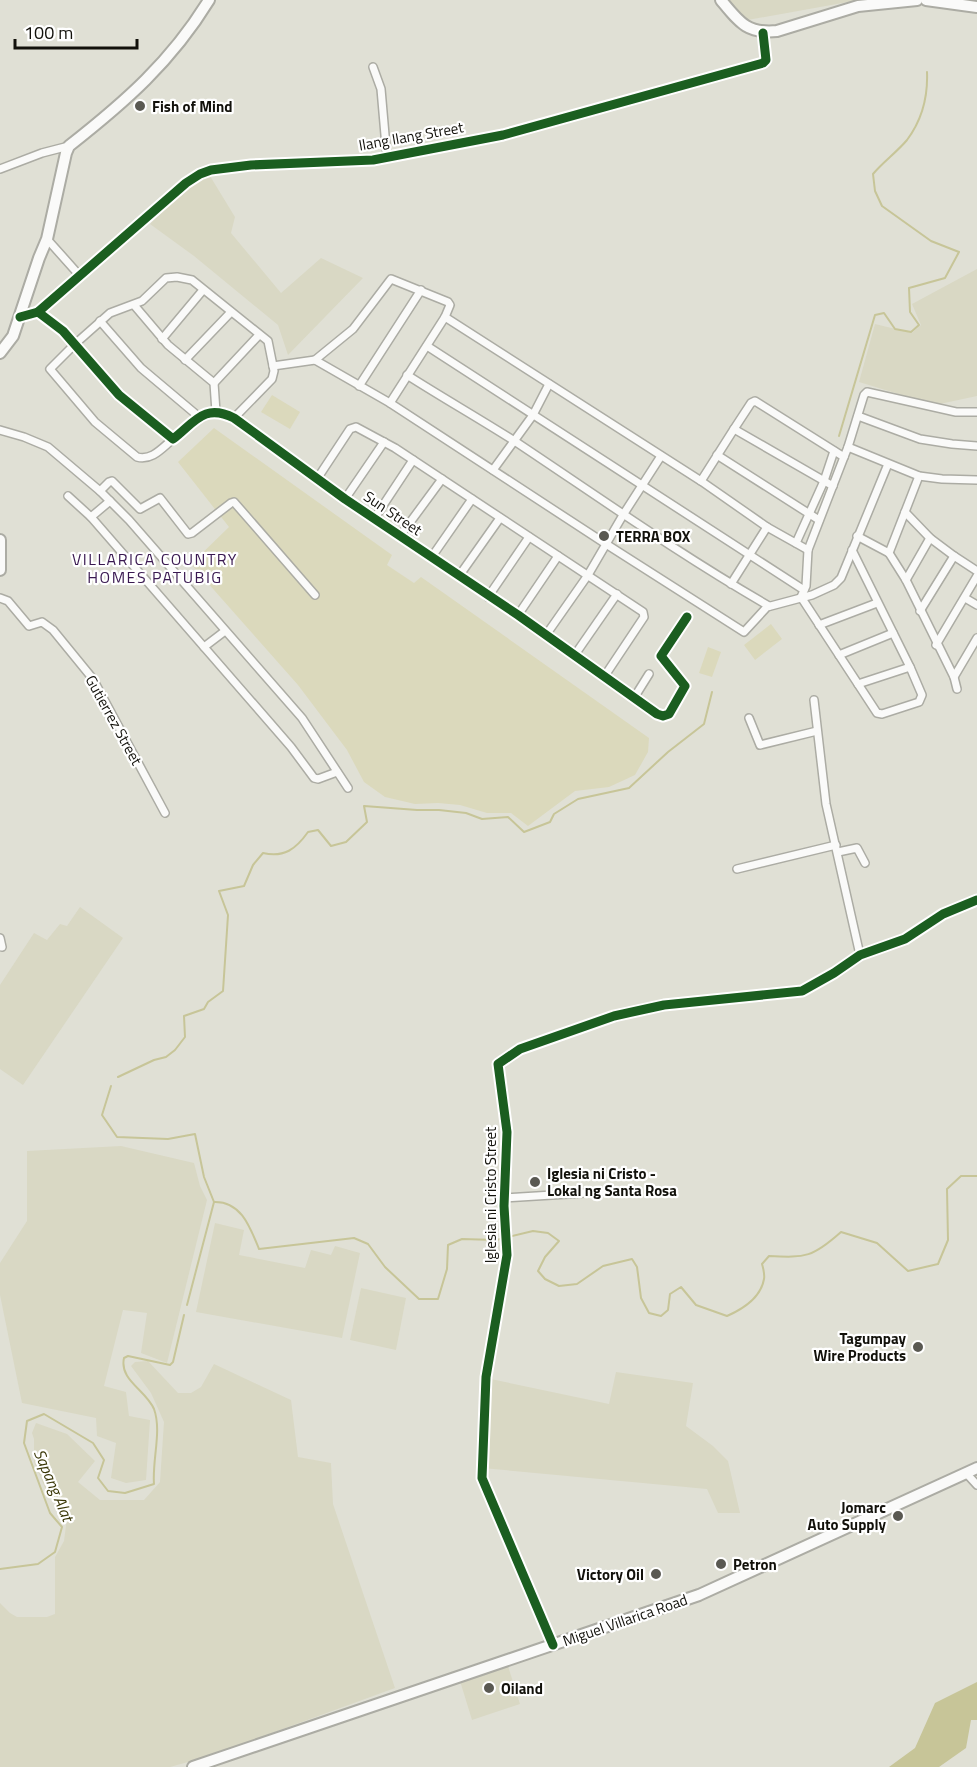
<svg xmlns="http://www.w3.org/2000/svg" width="977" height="1767" viewBox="0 0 977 1767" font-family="'Titillium Web',sans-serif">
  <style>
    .built { fill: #d9d8c4 }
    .green { fill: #dbd9bc }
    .water { fill: #c7c598 }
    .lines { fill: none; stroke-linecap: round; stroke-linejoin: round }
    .stream { stroke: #c7c598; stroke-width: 2 }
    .street-casing { stroke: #acaca4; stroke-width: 10 }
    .secondary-casing { stroke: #acaca4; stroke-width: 14 }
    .street { stroke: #fafaf9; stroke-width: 7 }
    .secondary { stroke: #fafaf9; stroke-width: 10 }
    .cycleway-casing { stroke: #fff; stroke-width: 13 }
    .cycleway { stroke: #1b5e20; stroke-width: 9 }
    .poi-dot { fill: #5a5952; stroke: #fff; stroke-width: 2 }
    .labels { text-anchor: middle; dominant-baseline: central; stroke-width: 4.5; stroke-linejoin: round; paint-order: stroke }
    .poi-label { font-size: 15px; font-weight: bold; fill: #12110b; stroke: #fff; text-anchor: start }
    .street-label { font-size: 15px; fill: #12110b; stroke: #fff }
    .neighbourhood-label { font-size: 16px; letter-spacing: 1.5px; fill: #3a1951; stroke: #fff }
    .water-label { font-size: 16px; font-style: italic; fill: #3a3707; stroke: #fff }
  </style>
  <rect width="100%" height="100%" fill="#e0e0d5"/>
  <g class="built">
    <polygon points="725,0 859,0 742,21"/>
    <polygon points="210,176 235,217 231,233 281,293 321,258 363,278 288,355 278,325 194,256 150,224 190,184"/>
    <polygon points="977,269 977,396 935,405 859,382 875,324 912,333 921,325 912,304"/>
    <polygon points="80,907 123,938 23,1085 0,1069 0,985 34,933 47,940 60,924 67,926"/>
    <polygon points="121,1146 194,1163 200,1186 207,1200 167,1363 141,1353 147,1313 123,1310 104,1386 126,1392 129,1416 150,1420 146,1480 126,1483 111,1478 116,1443 97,1436 96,1418 22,1403 0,1295 0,1263 27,1221 27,1151"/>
    <polygon points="215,1223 244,1230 239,1255 305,1268 311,1250 331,1255 335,1246 360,1253 342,1338 196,1312"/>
    <polygon points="361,1288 406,1298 396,1350 350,1340"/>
    <polygon points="148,1361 178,1393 191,1393 201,1387 214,1364 291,1400 298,1457 331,1463 333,1504 395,1688 206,1757 170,1767 0,1767 0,1603 10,1613 17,1617 47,1617 55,1614 55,1557 64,1541 67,1518 45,1488 34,1462 34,1439 32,1433 36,1423 67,1434 95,1461 78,1482 100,1500 144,1500 160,1482 164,1422 151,1393 131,1366 135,1362"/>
    <polygon points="616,1372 693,1383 686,1426 713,1446 728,1461 740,1513 718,1513 707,1489 482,1468 486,1378 609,1404"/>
    <polygon points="508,1666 520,1704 472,1720 460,1681"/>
  </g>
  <g class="green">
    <polygon points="272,395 300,412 290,429 261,412"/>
    <polygon points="214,428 392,555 387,565 414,583 421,577 649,738 648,752 635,775 609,787 575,791 528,826 511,813 487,813 460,805 438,803 415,804 385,797 364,782 347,750 298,685 191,564 229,527 178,462"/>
    <polygon points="771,624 782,639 755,660 744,645"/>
    <polygon points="708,647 721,652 712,677 699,673"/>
  </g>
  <polygon class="water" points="977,1682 977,1720 971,1720 966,1748 939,1767 889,1767 915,1748 935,1703"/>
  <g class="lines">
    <g class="stream">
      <path d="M839,436L875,315L884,313L895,329L911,332L919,325L910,312L909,288L945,278L959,252L931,241L882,206L875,191L873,174C883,162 897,152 907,140C922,120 928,97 927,72"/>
      <path d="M118,1077L154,1060L166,1057L175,1050L185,1037L184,1016L204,1009L208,1002L223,991L228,915L219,891L244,886L253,865L263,853C284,858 296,849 308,832L318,830L331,846L346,842L367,822L364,806L417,810H439L466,813L482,819L508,817L524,832L550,822L554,814L578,799L629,788L668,752L704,724L712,692"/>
      <polyline points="111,1086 102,1115 117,1137 168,1139 195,1134 204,1177 214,1202"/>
      <path d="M214,1202C241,1201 250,1227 259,1249L354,1238L368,1244L385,1267L419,1299H438L447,1269L448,1245L462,1239L496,1240L533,1231L548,1233L559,1241L545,1257L538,1271L545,1279L559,1286L577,1284L603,1266L632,1259L637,1267L641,1298L649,1313L661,1316L668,1310L670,1294L681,1287L696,1305L727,1316C743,1309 761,1297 764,1279C765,1274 763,1268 762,1264L769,1256C806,1258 813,1257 841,1232L877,1243L908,1271L938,1264L948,1240L947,1189L961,1176H977"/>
      <polyline points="187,1305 214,1202"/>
      <path d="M0,1569L38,1564L55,1552L62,1527L50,1513L24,1443L27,1421L44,1414L93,1443L104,1460L98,1478L108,1491L125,1493L154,1484C152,1460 162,1431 154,1409C146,1390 119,1380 124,1358L128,1356L170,1365L173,1362L184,1315"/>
    </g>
    <defs>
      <g id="street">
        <polyline points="373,67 381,89 387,158"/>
        <polyline points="0,169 42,153 69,146"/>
        <polyline points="47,239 80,276"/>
        <polyline points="134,305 168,345 214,383 216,412"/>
        <polyline points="38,312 186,183 200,174 211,170 251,165 373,160 503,135 763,63 766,60 763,33"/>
        <path d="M20,317L38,312L63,331L119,395L173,439C195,422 204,403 234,418L345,499L518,615L657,714L663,716L669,714L685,686L661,656L687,617"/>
        <polyline points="445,317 701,481 767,527 808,550"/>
        <polyline points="100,321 141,368 198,416"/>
        <polyline points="162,339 203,290"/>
        <polyline points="427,346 804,590"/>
        <polyline points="185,360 231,312"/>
        <polyline points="315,360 353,329 391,279 448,302 450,305 445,317 390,403"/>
        <polyline points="273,366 315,360 390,403 606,544 744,632 767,607 812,595 834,585 841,578 888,464"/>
        <path d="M407,375C443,398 480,419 516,442C600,498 682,556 769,606"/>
        <polyline points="214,383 259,335"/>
        <polyline points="359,386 421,290"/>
        <polyline points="858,416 920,439 952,444 977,446"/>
        <polyline points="734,429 751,403 755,401 844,457"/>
        <polyline points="0,430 24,437 48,447 100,491 129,520 302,718 348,788"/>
        <path d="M173,439C162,448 152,461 137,457L95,422L50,369L75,344L110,313L142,301L166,278L177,277L192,280L268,341L274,371L272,379L234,418"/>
        <polyline points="848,447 864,395 867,392 956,412 977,412"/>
        <polyline points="717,455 819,520"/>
        <polyline points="493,470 533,415 549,384"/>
        <polyline points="317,479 350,429 356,427 395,448 643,612 644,617 604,677"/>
        <polyline points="701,481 734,429 833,486"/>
        <polyline points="100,491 109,482 112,481 140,509 160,498 188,534 192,533 231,503 234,502 315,595"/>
        <polyline points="68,496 91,517 291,747 314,778 318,779 337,772"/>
        <polyline points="345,499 384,442"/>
        <polyline points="905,512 930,538 954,556 977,571"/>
        <polyline points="91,517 110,501"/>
        <polyline points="374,519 413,460"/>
        <polyline points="400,536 442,479"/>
        <polyline points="857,536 889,553 906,580 954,677 977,638"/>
        <polyline points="796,543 824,481 834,451"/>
        <polyline points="852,550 910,667 922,695 919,702 882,714 877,713 801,597 806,586 808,550 844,457 848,447 919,476 942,479 977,480"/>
        <polyline points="889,553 919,476"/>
        <polyline points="431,558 472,499"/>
        <polyline points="459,576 500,518"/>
        <polyline points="906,580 930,538"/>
        <polyline points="731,584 767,527"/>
        <polyline points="488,597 529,537"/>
        <polyline points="0,598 8,601 29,626 42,622 53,630 93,679 165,813"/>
        <polyline points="965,598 977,605"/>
        <polyline points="920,611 954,556"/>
        <polyline points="518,615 558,556"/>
        <polyline points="819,625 877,603"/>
        <polyline points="546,635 588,575 623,515 661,456"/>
        <polyline points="936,645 977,576"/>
        <polyline points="204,647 225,631"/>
        <polyline points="839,655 893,633"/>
        <polyline points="574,656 617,594"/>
        <polyline points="954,677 957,689"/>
        <polyline points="858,684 910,667"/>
        <polyline points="634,698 649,674"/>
        <polyline points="814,700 826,804 860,955"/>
        <polyline points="749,718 760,745 817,731"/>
        <polyline points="838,852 857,848 865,863"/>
        <polyline points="737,869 836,845"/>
        <polyline points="0,938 2,947"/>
        <polyline points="504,1198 617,1191"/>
        <polyline points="966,1473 977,1485"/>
        <polyline points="553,1645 482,1478 486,1377 507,1255 504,1206 507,1132 498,1064 520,1049 614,1016 664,1005 802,991 834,973 860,955 905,939 943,914 977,900"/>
      </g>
      <g id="secondary">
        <path d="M721,0C739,22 747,34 777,31L858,6L917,0"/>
        <polyline points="926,0 977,7"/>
        <path d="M0,353L13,336L39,258L47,239L66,153L69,146C125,102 171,62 209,0"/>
        <polyline points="0,540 0,570"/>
        <polyline points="193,1767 699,1595 977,1468"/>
      </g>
    </defs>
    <use href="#street" class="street-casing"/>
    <use href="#secondary" class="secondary-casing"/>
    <use href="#street" class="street"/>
    <use href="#secondary" class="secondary"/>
    <defs>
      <g id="cycleway">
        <polyline points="38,312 186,183 200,174 211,170 251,165 373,160 503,135 763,63 766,60 763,33"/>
        <path d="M20,317L38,312L63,331L119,395L173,439C195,422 204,403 234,418L345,499L518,615L657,714L663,716L669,714L685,686L661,656L687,617"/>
        <polyline points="553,1645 482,1478 486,1377 507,1255 504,1206 507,1132 498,1064 520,1049 614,1016 664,1005 802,991 834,973 860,955 905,939 943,914 977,900"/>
      </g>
    </defs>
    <use href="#cycleway" class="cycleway-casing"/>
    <use href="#cycleway" class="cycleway"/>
  </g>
  <g class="poi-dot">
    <circle cx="140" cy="106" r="6"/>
    <circle cx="604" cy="536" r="6"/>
    <circle cx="535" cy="1182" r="6"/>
    <circle cx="918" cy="1347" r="6"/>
    <circle cx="898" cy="1516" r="6"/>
    <circle cx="721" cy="1564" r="6"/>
    <circle cx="656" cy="1574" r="6"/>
    <circle cx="489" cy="1688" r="6"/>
  </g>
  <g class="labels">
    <g class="poi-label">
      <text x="152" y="106">Fish of Mind</text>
      <text x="616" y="536">TERRA BOX</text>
      <text x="547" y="1173">Iglesia ni Cristo -<tspan x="547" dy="17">Lokal ng Santa Rosa</tspan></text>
      <text x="906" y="1338" text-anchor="end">Tagumpay<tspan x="906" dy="17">Wire Products</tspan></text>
      <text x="886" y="1507" text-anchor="end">Jomarc<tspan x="886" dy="17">Auto Supply</tspan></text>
      <text x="733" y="1564">Petron</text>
      <text x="644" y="1574" text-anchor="end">Victory Oil</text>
      <text x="501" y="1688">Oiland</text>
    </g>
    <g class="street-label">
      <text transform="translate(411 136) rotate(-10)">Ilang Ilang Street</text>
      <text transform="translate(393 513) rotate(34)">Sun Street</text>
      <text transform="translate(114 720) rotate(61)">Gutierrez Street</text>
      <text transform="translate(490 1195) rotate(-90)">Iglesia ni Cristo Street</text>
      <text transform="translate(625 1620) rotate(-19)">Miguel Villarica Road</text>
    </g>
    <g class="neighbourhood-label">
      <text x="155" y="559">VILLARICA COUNTRY<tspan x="155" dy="18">HOMES PATUBIG</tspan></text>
    </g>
    <g class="water-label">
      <text transform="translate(54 1485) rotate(67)">Sapang Alat</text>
    </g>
  </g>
  <path d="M15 39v9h122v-9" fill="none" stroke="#12110b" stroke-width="3"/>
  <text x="24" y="39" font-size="18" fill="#12110b" stroke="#ffffff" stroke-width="4.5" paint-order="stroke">100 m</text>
</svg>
